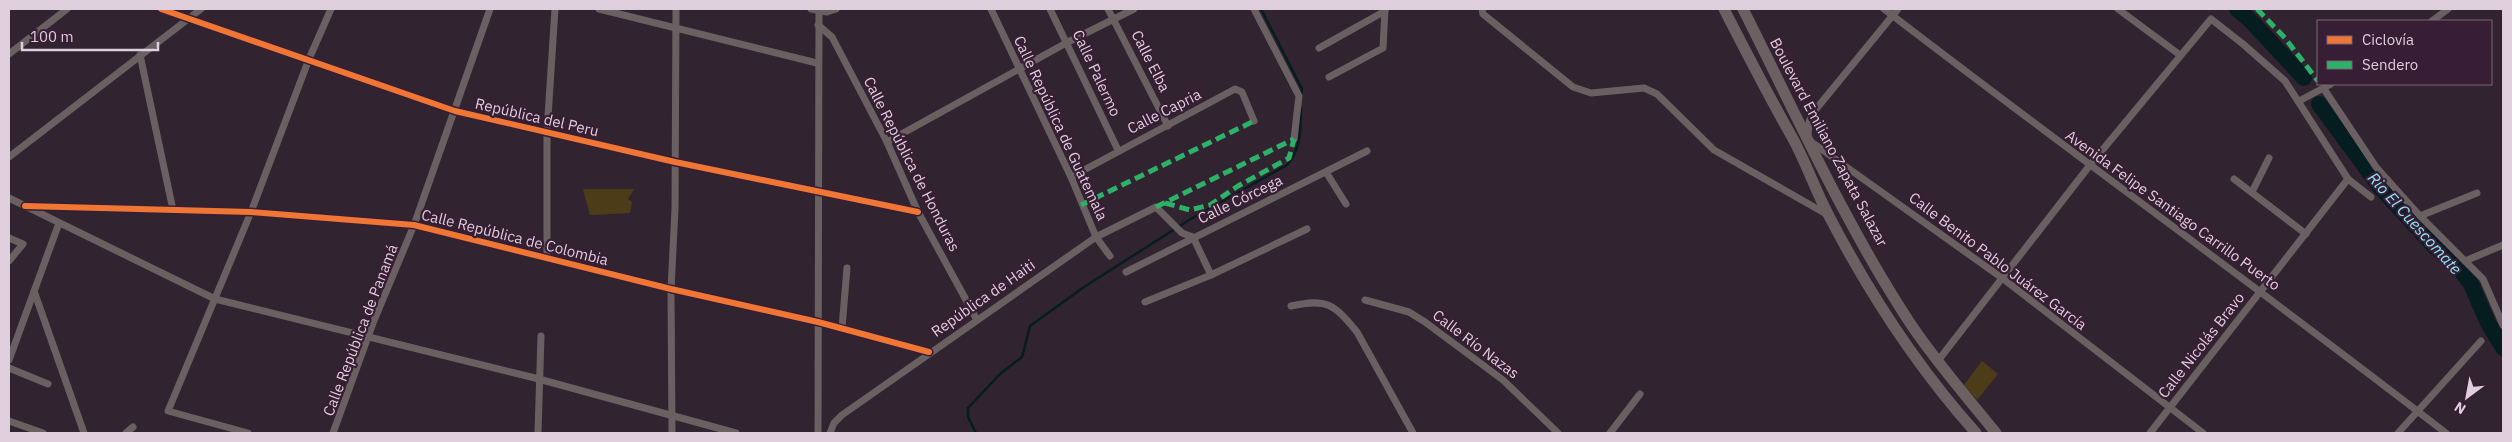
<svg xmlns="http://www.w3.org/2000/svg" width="2512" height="442" viewBox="0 0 2512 442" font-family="'IBM Plex Sans',sans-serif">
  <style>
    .green { fill: #4c3d18 }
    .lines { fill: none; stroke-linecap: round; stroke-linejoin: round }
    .stream { stroke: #051c21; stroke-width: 2.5 }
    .river { stroke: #051c21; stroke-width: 16 }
    .minor { stroke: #6b6061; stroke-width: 7 }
    .primary { stroke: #6d6063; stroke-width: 11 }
    .quiet { stroke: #2db169; stroke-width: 5; stroke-dasharray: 10 5; stroke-linecap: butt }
    .cycleway-casing { stroke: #371e35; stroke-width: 9 }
    .cycleway { stroke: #f07635; stroke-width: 6 }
    .labels { text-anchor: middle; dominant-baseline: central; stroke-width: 4.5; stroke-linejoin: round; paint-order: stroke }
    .street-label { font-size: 15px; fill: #dfcedc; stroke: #371e35 }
    .water-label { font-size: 16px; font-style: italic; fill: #8ae8f9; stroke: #371e35 }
  </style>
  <rect width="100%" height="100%" fill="#312430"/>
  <g class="green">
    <polygon points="583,189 634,189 628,199 632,202 630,213 590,215"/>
    <polygon points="1982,361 1998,374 1977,400 1964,385"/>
  </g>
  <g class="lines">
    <g class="stream">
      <polyline points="1261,9 1302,89 1301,95"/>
      <path d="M976,433L968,417V408L1001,373L1022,357L1030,326L1084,287L1189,220L1287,165C1302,148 1300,129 1301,108"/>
    </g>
    <g class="river">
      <polyline points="2237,9 2250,20 2304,78"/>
      <polyline points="2319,104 2380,187 2436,248 2456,264 2471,284 2488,323 2503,348"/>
    </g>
    <g class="minor">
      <polyline points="161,9 455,111 675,162 918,212"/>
      <polyline points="599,9 817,63"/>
      <polyline points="811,9 827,12 836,9"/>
      <polyline points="991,9 1071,177 1096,237 1110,256"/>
      <polyline points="1050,9 1118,150"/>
      <polyline points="1108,9 1168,126"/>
      <polyline points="1254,9 1299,96 1294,139"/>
      <polyline points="1482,9 1483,14 1573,87 1591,93 1644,88 1657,94 1714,150 1828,215"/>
      <path d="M1884,9C2070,152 2260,289 2446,433"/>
      <polyline points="2118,9 2180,55"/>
      <polyline points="2432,21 2448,9"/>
      <polyline points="818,25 832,37 887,142 918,212 977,320"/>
      <polyline points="1319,48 1385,11"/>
      <polyline points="9,54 67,9"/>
      <polyline points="140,55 173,210"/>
      <polyline points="1329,77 1383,48 1385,9"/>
      <polyline points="2324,89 2376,167 2420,216 2483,279 2503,325"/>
      <polyline points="2299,101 2331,84"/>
      <polyline points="1808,136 1809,122 1812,114 1898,9"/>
      <polyline points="1810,141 2002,278 2203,433"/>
      <polyline points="887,142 1068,42 1134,9"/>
      <polyline points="9,157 201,9"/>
      <polyline points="1326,172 1346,204"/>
      <polyline points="1071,177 1235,89 1242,92 1254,121"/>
      <polyline points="2234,179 2306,234"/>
      <polyline points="2252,192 2269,158"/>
      <polyline points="9,198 215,299 535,378 736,433"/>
      <polyline points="25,206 251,212 414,225 671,289 818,322 929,352"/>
      <polyline points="2420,216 2477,193"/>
      <polyline points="9,238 23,244 9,261"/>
      <polyline points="547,258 547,132 555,9"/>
      <polyline points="2465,261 2503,245"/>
      <polyline points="1126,272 1367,151"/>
      <polyline points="34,291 84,433"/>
      <polyline points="1365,300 1409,312 1425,322 1503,380 1558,433"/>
      <polyline points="1145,302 1211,275 1307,229"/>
      <path d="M1291,306C1327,298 1334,304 1357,332L1413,433"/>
      <polyline points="842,328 847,268"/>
      <polyline points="9,360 59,223"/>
      <polyline points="1937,362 2090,165 2211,19 2243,44 2285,81 2348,179 2371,197"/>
      <polyline points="9,368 48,384"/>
      <polyline points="9,421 43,433"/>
      <polyline points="126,433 133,427"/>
      <polyline points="248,433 168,411 251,212 309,59 331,9"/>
      <polyline points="333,433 373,323 414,225 490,9"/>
      <polyline points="538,433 541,336"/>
      <polyline points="672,433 671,289 675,209 676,9"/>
      <polyline points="818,433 819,9"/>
      <polyline points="830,433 834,423 842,415 1096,237 1156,207 1182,233 1193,237 1211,275"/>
      <polyline points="1610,433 1640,394"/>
      <polyline points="2150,433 2348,179"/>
      <polyline points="2398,433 2481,341"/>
    </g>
    <g class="primary">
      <path d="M1724,9C1746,52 1768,95 1792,137C1806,162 1815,190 1829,216C1869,293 1918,368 1976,433"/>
      <path d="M1743,9C1796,114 1845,224 1910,323C1936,362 1967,397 1996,433"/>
    </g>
    <g class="quiet">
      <polyline points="2257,9 2285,38 2318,81"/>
      <polyline points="1165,203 1190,210 1210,205 1238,186 1289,158 1294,139"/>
      <polyline points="1081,205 1254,121"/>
      <polyline points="1156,207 1294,139"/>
    </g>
    <defs>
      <g id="cycleway">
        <polyline points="161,9 455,111 675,162 918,212"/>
        <polyline points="25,206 251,212 414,225 671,289 818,322 929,352"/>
      </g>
    </defs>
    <use href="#cycleway" class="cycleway-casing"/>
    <use href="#cycleway" class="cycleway"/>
  </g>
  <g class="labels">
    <g class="street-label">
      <text transform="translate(1151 61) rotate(63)">Calle Elba</text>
      <text transform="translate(1097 73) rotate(65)">Calle Palermo</text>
      <text transform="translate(1164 111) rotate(-27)">Calle Capria</text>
      <text transform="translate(537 117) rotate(13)">República del Peru</text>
      <text transform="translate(1061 128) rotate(65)">Calle República de Guatemala</text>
      <text transform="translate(1829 142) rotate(62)">Boulevard Emiliano Zapata Salazar</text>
      <text transform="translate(912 164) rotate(63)">Calle República de Honduras</text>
      <text transform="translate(1240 199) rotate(-26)">Calle Córcega</text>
      <text transform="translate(2173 210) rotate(36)">Avenida Felipe Santiago Carrillo Puerto</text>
      <text transform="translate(515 237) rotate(14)">Calle República de Colombia</text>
      <text transform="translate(1998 261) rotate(37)">Calle Benito Pablo Juárez García</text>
      <text transform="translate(983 298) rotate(-35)">República de Haiti</text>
      <text transform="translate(360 330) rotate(-69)">Calle República de Panamá</text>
      <text transform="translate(1476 344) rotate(37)">Calle Río Nazas</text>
      <text transform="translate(2201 345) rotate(-52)">Calle Nicolás Bravo</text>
    </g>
    <g class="water-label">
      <text transform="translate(2415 223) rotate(48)">Rio El Cuescomate</text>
    </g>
  </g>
  <rect width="2512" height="442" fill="none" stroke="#dfcedc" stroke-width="20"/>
  <rect x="2317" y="20" width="175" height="65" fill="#371e35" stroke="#7a6478"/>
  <rect x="2327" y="36" width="25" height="8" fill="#f07635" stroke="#7a6478"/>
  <text x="2362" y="45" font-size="15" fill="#dfcedc">Ciclovía</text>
  <rect x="2327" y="61" width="25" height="8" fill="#2db169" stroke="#7a6478"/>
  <text x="2362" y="70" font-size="15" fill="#dfcedc">Sendero</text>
  <g transform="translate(2467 397) rotate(212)" stroke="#371e35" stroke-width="4" paint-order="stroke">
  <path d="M0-4L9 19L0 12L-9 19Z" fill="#dfcedc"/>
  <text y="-8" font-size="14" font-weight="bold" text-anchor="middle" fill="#dfcedc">N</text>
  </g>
  <path d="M22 42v8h136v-8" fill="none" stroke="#dfcedc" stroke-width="2.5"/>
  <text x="30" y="42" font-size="15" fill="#dfcedc" stroke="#371e35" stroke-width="4" paint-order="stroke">100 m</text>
</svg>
